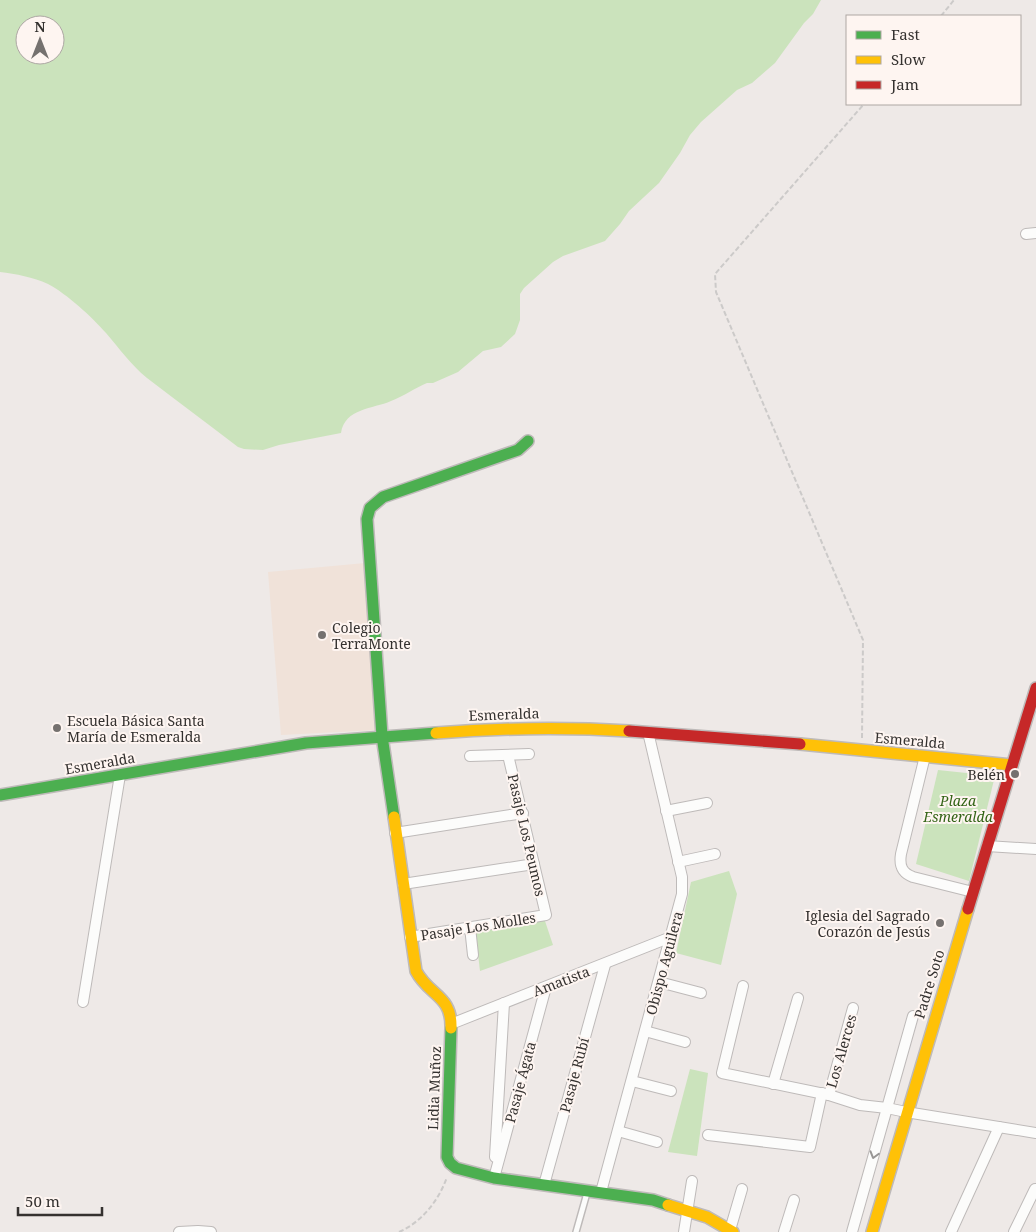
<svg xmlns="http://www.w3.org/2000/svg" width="1036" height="1232" viewBox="0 0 1036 1232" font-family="'Noto Serif',serif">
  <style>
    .education { fill: #f0e2d9 }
    .green { fill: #cbe3bc; fill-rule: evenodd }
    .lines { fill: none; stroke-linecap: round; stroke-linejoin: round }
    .lane-casing { stroke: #bebab9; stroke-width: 8 }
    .street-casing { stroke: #bebab9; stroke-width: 12 }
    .fast-casing { stroke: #bebab9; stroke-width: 14 }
    .slow-casing { stroke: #bebab9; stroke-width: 14 }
    .jam-casing { stroke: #bebab9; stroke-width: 14 }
    .path { stroke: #cccac9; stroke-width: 2; stroke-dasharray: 5 2.5; stroke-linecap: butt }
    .lane { stroke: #fcfcfb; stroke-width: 5 }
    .street { stroke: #fcfcfb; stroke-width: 10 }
    .fast { stroke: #4caf50; stroke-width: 11 }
    .slow { stroke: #ffc107; stroke-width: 11 }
    .jam { stroke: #c62828; stroke-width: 11 }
    .oneway { stroke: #989695 }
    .poi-dot { fill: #75716f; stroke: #fef5f1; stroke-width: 2 }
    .labels { text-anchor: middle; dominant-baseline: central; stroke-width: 4; stroke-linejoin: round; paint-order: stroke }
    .poi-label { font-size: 14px; fill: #34312f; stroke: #fef5f1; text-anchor: start }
    .street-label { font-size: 14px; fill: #34312f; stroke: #fef5f1 }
    .park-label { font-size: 14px; font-style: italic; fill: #336416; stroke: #fef5f1 }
  </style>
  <rect width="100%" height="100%" fill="#eee9e7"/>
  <polygon class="education" points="365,563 379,730 281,735 268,572"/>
  <g class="green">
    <path d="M0,0H821L813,14L804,23L775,63L752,83L737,90L701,122L690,135L680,153L659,183L629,211L620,224L605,241L563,256L553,262L524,288L520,294V320L515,334L501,347L483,351L458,372L433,383H427C415,388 404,396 391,401C373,409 345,408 341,433L279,445L263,450L244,449L238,447C208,424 177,401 147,378C131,365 119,348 106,333C92,317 67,294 48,284C33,277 16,274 0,272ZM25,25H55V55H25Z"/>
    <polygon points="938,770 995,776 969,881 916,864"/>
    <polygon points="729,871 737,894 721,965 676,953 691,882"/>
    <polygon points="544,918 553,945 480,971 475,929"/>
    <polygon points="690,1069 708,1073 697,1156 668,1152"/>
  </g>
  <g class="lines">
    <defs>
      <polyline id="lane" points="576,1232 587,1193"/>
      <g id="street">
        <polyline points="1026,234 1036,233"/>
        <polyline points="470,756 529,754"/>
        <path d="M925,756L901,854C899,866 902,873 913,877L973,892"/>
        <polyline points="666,811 707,803"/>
        <polyline points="395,833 523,813"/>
        <polyline points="987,846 1036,849"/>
        <polyline points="678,862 715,854"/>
        <polyline points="403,884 534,864"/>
        <polyline points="470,927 473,955"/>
        <polyline points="410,937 546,915 508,755"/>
        <polyline points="659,982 701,993"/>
        <polyline points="743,986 722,1073 829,1095 860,1105 887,1108 906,1112 1036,1133"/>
        <polyline points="83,1002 120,775"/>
        <polyline points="451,1024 671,937"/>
        <polyline points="645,1031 685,1042"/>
        <polyline points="632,1081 671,1091"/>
        <polyline points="773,1084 798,998"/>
        <polyline points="829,1095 853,1008"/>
        <polyline points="618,1131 657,1142"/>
        <polyline points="708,1135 810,1147 822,1093"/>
        <polyline points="495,1157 504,1003"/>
        <polyline points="494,1178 546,987"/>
        <polyline points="544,1185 605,965"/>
        <polyline points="601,1192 682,894 682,877 648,732"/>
        <polyline points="730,1230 742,1189"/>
        <polyline points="179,1232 198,1231 211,1232"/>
        <polyline points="684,1232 692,1181"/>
        <polyline points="784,1232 794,1200"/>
        <polyline points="852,1232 913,1016"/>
        <polyline points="951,1232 999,1127"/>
        <polyline points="1014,1232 1035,1189"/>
      </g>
      <g id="fast">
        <polyline points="0,795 306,743 436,733"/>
        <polyline points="394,817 382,736 367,519 370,508 383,497 518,450 528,441"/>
        <polyline points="451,1028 447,1157 450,1163 456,1168 494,1178 653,1200 668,1205"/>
      </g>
      <g id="slow">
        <path d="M436,733C501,728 564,727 629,731"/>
        <polyline points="800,744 1012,765"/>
        <path d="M394,817L416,971C429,996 452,995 451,1028"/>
        <polyline points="668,1205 707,1217 733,1232"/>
        <polyline points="872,1232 968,909"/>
      </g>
      <g id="jam">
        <polyline points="629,731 800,744"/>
        <polyline points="968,909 1036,688"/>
      </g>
    </defs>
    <use href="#lane" class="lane-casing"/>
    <use href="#street" class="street-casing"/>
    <use href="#fast" class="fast-casing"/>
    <use href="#slow" class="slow-casing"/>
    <use href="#jam" class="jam-casing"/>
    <g class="path">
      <polyline points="941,16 954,0"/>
      <polyline points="862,738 863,640 716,292 715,274 864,104"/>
      <path d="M399,1232C422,1222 439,1200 447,1177"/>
    </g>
    <use href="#lane" class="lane"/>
    <use href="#street" class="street"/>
    <use href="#fast" class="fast"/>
    <use href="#slow" class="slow"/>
    <use href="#jam" class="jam"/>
  </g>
  <defs><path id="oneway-chevron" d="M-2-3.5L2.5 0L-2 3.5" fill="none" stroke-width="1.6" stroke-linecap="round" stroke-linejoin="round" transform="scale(1.25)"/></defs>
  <use class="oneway" href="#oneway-chevron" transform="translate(874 1155) rotate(106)"/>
  <g class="poi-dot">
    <circle cx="322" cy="635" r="5"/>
    <circle cx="57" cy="728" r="5"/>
    <circle cx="1015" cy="774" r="5"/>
    <circle cx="940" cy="923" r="5"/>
  </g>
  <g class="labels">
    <g class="poi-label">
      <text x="332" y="627">Colegio<tspan x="332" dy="16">TerraMonte</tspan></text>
      <text x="67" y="720">Escuela Básica Santa<tspan x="67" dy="16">María de Esmeralda</tspan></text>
      <text x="1005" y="774" text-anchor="end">Belén</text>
      <text x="930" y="915" text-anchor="end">Iglesia del Sagrado<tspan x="930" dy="16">Corazón de Jesús</tspan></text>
    </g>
    <g class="street-label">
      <text transform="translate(504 714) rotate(-2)">Esmeralda</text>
      <text transform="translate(910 740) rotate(5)">Esmeralda</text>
      <text transform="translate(100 763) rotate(-10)">Esmeralda</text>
      <text transform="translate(527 835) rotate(77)">Pasaje Los Peumos</text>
      <text transform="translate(478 926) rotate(-9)">Pasaje Los Molles</text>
      <text transform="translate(664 963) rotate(-75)">Obispo Aguilera</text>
      <text transform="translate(561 981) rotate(-21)">Amatista</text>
      <text transform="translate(929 984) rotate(-73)">Padre Soto</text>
      <text transform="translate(841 1051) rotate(-74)">Los Alerces</text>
      <text transform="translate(574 1075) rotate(-75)">Pasaje Rubí</text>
      <text transform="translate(520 1082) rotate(-75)">Pasaje Ágata</text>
      <text transform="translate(434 1088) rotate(-88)">Lidia Muñoz</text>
    </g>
    <g class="park-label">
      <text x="958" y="800">Plaza<tspan x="958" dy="16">Esmeralda</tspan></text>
    </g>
  </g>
  <rect x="846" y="15" width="175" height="90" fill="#fef5f1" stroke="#ada7a3"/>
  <rect x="856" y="31" width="25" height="8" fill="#4caf50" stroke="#ada7a3"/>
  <text x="891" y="40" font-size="15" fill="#34312f">Fast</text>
  <rect x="856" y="56" width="25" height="8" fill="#ffc107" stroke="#ada7a3"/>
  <text x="891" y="65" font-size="15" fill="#34312f">Slow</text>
  <rect x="856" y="81" width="25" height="8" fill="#c62828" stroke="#ada7a3"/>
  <text x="891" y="90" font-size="15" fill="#34312f">Jam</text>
  <g transform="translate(40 40)"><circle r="24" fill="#fef5f1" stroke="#ada7a3"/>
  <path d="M0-4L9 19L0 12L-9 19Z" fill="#75716f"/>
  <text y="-8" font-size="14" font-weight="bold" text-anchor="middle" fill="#34312f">N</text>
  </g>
  <path d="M18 1207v8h84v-8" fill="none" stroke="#34312f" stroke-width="2.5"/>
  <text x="25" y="1207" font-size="15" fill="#34312f" stroke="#fef5f1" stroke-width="4" paint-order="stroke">50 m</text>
</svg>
